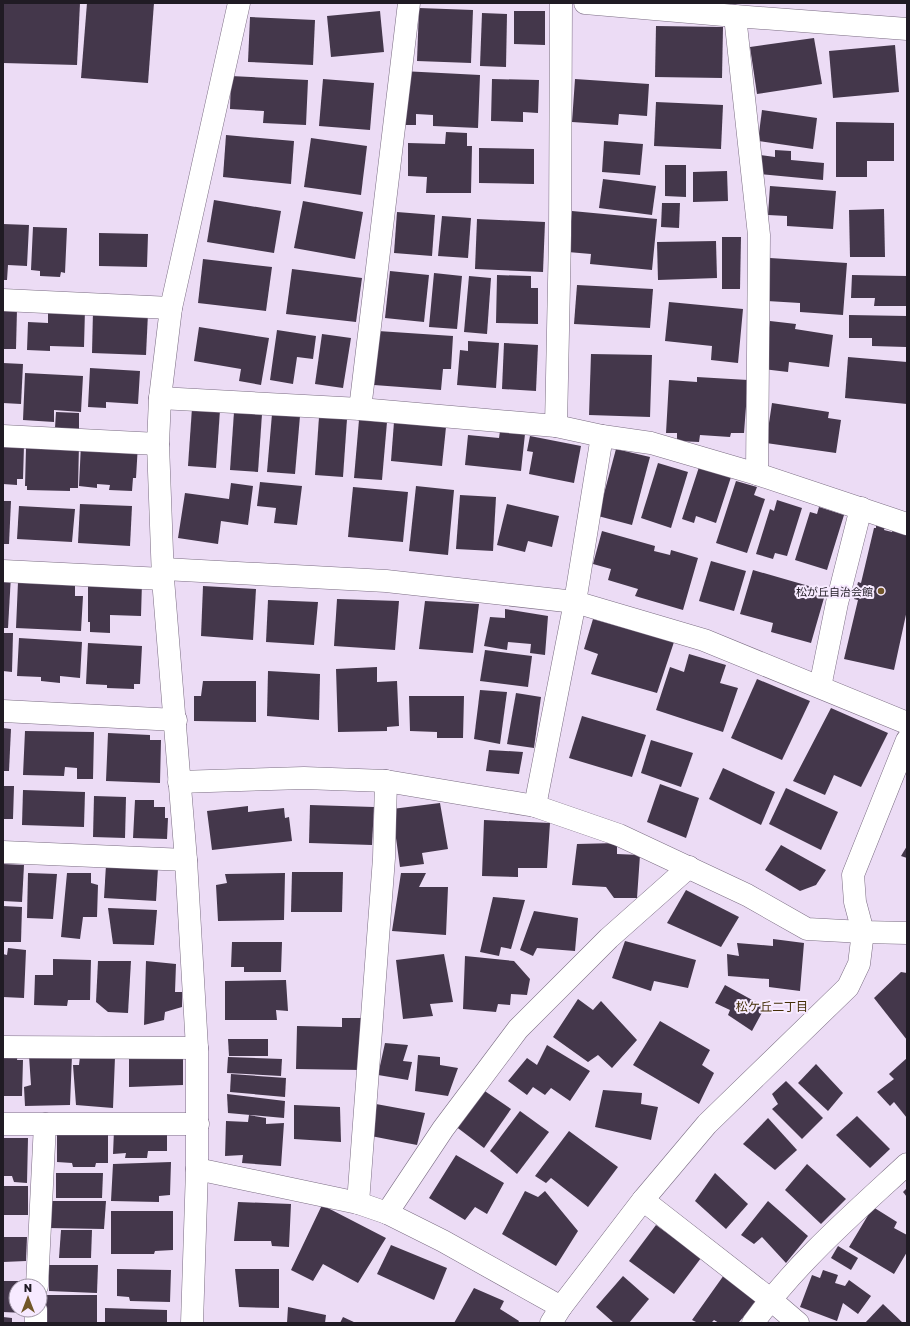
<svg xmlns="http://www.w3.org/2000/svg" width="910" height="1326" viewBox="0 0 910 1326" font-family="'Golos Text','Noto Sans JP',sans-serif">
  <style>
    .building { fill: #44374b }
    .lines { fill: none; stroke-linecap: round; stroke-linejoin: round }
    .minor-casing { stroke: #7b6d83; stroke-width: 23 }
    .tertiary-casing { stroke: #7b6d83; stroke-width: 23 }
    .minor { stroke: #fff; stroke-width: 22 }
    .tertiary { stroke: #fff; stroke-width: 22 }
    .poi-dot { fill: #715628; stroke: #f7eaff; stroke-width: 1.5 }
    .labels { text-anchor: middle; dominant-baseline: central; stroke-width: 4; stroke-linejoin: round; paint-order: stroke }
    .poi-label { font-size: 11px; fill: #201b24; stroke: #f7eaff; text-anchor: end }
    .neighbourhood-label { font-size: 12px; fill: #432e07; stroke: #f7eaff }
  </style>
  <rect width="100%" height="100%" fill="#ecdcf5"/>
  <g class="building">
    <polygon points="3,3 80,3 77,65 3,63"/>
    <polygon points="87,3 154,3 148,83 81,78"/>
    <polygon points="419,8 473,10 471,63 417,61"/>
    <polygon points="380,11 384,52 331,57 327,16"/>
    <polygon points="514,11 545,11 545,45 514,44"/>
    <polygon points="482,13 507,14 506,67 480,66"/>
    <polygon points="250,17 315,20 313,65 248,62"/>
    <polygon points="656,26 723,27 722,78 655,77"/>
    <polygon points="814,38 822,84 757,94 750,47"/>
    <polygon points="895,45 899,92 833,98 829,51"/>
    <polygon points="402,71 480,75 478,128 433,126 433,115 416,114 416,125 400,125"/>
    <polygon points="231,76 308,80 306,125 263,123 264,111 230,109"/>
    <polygon points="323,79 374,83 370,130 319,126"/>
    <polygon points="492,79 539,80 538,113 523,112 523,122 491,121"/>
    <polygon points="575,79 649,84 647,116 619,114 618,125 572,122"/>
    <polygon points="656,102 723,105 721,149 654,146"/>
    <polygon points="762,110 817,118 813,149 758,141"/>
    <polygon points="836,122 894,123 894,161 867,161 867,177 836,177"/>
    <polygon points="446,132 467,133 467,146 472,146 471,193 426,193 427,177 408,176 408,143 445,144"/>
    <polygon points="226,135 294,141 291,184 223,177"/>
    <polygon points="311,138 367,146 361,195 304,187"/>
    <polygon points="604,141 643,144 640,175 602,172"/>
    <polygon points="479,148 534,149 534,184 479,183"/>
    <polygon points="775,150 791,151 791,160 824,163 823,180 758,174 760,155 775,157"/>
    <polygon points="665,165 686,165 686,197 665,196"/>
    <polygon points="727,171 728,201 693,202 693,172"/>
    <polygon points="603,179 656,186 652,215 599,208"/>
    <polygon points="770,186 836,191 833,229 787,226 787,216 768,215"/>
    <polygon points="214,200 281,211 274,253 207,242"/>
    <polygon points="303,201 363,212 355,259 294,248"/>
    <polygon points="662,203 680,203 679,228 661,227"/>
    <polygon points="884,209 885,257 850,257 849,210"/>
    <polygon points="572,211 657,219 652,270 590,264 591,254 568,252"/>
    <polygon points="397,212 435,215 432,256 394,253"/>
    <polygon points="442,216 471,218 468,258 438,256"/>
    <polygon points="477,219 545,222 543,272 475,269"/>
    <polygon points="3,224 29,225 27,266 8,265 7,280 3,280"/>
    <polygon points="33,227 67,228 65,273 61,272 60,277 40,276 40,271 31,270"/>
    <polygon points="99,233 148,234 147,267 99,266"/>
    <polygon points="722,237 741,237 740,289 722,289"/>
    <polygon points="716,241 717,278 658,280 657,242"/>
    <polygon points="770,258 847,263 843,315 800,312 800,303 767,301"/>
    <polygon points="203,259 272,267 266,311 198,303"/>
    <polygon points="292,269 362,278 356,322 286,314"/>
    <polygon points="390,271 429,275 424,322 385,318"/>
    <polygon points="434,273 462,276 457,329 429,327"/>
    <polygon points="497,275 531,276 531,288 538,288 538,324 496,323"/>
    <polygon points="852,275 907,276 907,306 874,306 875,298 851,298"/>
    <polygon points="469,276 491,278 487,334 464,332"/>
    <polygon points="577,285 653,289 650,328 574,324"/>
    <polygon points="669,302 743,309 738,363 711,360 712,346 665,341"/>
    <polygon points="3,308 17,309 16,349 3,349"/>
    <polygon points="48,308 85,309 84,347 50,346 50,351 27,350 28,322 48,323"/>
    <polygon points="93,311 148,313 146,355 92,353"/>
    <polygon points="849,315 907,316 906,347 872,346 872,338 849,338"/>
    <polygon points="770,321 796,324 795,329 833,335 829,367 789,362 788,372 763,369"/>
    <polygon points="199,327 269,338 261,385 239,381 241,369 194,361"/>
    <polygon points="277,330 316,336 313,359 297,357 293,384 270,380"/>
    <polygon points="378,331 453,336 451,369 443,369 441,390 374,385"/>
    <polygon points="322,334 351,338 343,388 315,384"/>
    <polygon points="468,341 499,343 496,388 457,385 460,350 468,351"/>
    <polygon points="504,343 538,345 536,391 502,389"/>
    <polygon points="591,354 652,355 650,417 589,415"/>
    <polygon points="848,357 907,362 907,404 845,398"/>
    <polygon points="3,363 23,364 21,404 3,403"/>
    <polygon points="90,368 140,371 138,404 106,402 106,408 88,407"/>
    <polygon points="25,373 83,376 81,412 54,410 54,422 23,420"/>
    <polygon points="697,377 748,380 744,433 731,433 730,437 700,435 699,442 677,441 677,433 666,433 669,380 697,382"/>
    <polygon points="772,403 829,412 828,418 841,420 836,453 766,443"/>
    <polygon points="192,408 220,410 216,468 188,466"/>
    <polygon points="56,412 79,413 79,430 55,428"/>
    <polygon points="234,412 262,414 258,472 230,470"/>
    <polygon points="272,414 300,416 295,474 267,472"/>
    <polygon points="319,417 347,419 343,477 315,475"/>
    <polygon points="359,420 387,422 382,480 354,478"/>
    <polygon points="394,422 446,427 442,466 391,461"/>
    <polygon points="500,431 525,434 521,471 465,465 468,435 499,438"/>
    <polygon points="530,436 581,446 574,483 529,474 533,452 527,451"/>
    <polygon points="3,444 24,445 23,479 17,479 17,485 3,484"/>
    <polygon points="79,444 78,488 70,488 70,491 27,490 27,486 25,486 26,448"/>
    <polygon points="81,444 138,444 136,478 133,478 132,491 109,490 110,485 97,484 97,488 79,486"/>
    <polygon points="616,449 650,457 632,525 598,516"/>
    <polygon points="658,463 688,472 671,528 641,518"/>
    <polygon points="699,467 731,477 716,523 696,516 694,523 682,519"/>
    <polygon points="736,481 757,487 754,495 765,499 747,553 716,543"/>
    <polygon points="260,482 302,486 297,525 274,523 276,508 257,506"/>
    <polygon points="231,483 253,486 248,525 221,521 218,544 178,538 185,493 229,499"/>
    <polygon points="416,486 454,490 448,555 409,551"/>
    <polygon points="353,487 408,492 403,542 348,537"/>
    <polygon points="460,495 496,497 493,551 456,549"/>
    <polygon points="777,500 802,508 787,556 775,553 773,559 756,554 770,509 774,511"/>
    <polygon points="3,501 11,501 9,544 3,544"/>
    <polygon points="80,504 132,506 130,546 78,543"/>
    <polygon points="507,504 559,516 552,547 528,541 525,552 497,545"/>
    <polygon points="19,506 75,509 72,542 17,539"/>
    <polygon points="819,507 844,515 827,570 795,560 810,512 817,514"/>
    <polygon points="876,524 885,527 884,530 892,532 894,525 907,528 907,610 894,670 844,659 858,600 854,599 858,582 861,583 874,528 876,528"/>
    <polygon points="602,531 655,546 654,551 670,555 671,550 698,558 683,610 635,596 638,589 608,580 611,569 593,564"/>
    <polygon points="711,561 746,571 734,611 699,601"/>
    <polygon points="753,570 826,591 811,643 771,632 773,623 740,614"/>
    <polygon points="3,574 11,575 8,628 3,628"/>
    <polygon points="88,581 142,582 141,616 110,615 110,633 90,632 90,622 88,622"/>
    <polygon points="18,582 75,584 75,596 83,596 81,631 16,628"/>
    <polygon points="203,586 256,589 253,640 201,636"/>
    <polygon points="337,599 399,601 395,650 334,646"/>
    <polygon points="268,600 318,602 314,645 266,642"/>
    <polygon points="425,601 479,604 473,653 419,649"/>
    <polygon points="505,609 548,616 545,655 530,653 531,644 508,642 507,650 484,646 490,617 505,618"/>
    <polygon points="593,619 674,642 657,693 591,674 598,654 584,649"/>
    <polygon points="3,633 13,633 12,672 3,671"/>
    <polygon points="19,638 82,642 80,678 60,676 60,683 41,681 41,677 17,676"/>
    <polygon points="88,643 142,646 140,684 134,684 134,689 107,688 107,685 86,684"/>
    <polygon points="485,650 532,656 528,687 480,681"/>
    <polygon points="689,654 726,665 720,683 738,688 723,732 656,710 670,667 684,672"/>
    <polygon points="377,667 377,682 397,681 399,726 387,727 387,731 338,732 336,669"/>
    <polygon points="268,671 320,674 319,720 267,716"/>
    <polygon points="757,679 810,701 782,760 731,738"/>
    <polygon points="203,681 256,681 256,722 194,721 194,696 201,696"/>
    <polygon points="480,690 507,692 500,744 474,739"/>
    <polygon points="516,693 541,697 534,748 507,744"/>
    <polygon points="409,696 464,696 463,738 437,738 437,732 410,731"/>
    <polygon points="831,708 888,733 861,787 834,775 825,795 793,781"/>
    <polygon points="582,716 646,735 632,777 569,758"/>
    <polygon points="3,728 11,729 9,771 3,771"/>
    <polygon points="25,731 94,732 93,779 77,779 77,768 65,767 64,776 23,775"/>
    <polygon points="108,733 150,735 150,740 161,740 160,783 106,781"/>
    <polygon points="651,740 693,753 681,787 641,773"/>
    <polygon points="489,750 523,752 519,774 486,771"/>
    <polygon points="723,768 775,792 761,825 709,799"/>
    <polygon points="660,784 699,798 686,838 647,822"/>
    <polygon points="3,786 14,786 13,819 3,819"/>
    <polygon points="786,788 838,812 821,850 769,824"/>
    <polygon points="23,790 85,792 84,827 22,825"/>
    <polygon points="94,796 126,797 125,838 93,837"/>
    <polygon points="135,800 154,800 154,807 165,807 165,818 168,818 167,839 133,838"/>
    <polygon points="440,803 448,849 422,853 424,864 400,867 392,809"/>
    <polygon points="310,805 374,807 372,845 309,843"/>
    <polygon points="248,806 248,812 284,808 285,818 289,817 292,841 212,850 207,811"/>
    <polygon points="484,820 550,823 547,868 518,868 518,877 482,876"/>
    <polygon points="617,843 617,854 640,855 637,898 614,898 606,887 572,885 577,844"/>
    <polygon points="781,845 826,870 816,885 800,891 765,870"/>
    <polygon points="907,846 907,858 901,856"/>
    <polygon points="3,864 24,865 22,902 3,901"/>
    <polygon points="106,865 158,868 156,901 104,898"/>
    <polygon points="292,872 343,872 342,912 291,912"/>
    <polygon points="28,873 57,874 53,919 27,918"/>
    <polygon points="67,873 91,873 91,883 98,885 97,917 83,917 80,939 61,937"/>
    <polygon points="285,873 284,920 218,921 216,885 227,883 225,874"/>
    <polygon points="401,873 426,873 419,887 448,887 446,935 392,931"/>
    <polygon points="686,890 739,917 721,947 667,923"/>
    <polygon points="493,897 525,900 511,949 501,947 499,956 480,952"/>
    <polygon points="3,906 22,907 21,942 3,942"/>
    <polygon points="108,908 157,910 154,945 113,944"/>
    <polygon points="534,911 578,918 575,951 537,948 533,956 520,950"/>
    <polygon points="773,939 804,943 800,991 769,987 769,979 728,976 727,954 739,956 737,943 773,946"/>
    <polygon points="625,941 696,960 688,988 654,981 651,991 612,978"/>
    <polygon points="232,942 282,942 281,972 244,972 244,967 231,967"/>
    <polygon points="8,948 26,950 24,998 3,997 3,954 7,955"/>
    <polygon points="444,954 453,1002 430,1004 433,1016 403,1019 396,960"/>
    <polygon points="465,956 514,961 530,979 527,995 511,994 510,1005 498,1004 496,1012 463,1009"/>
    <polygon points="53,959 91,960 90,1000 68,1000 67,1006 34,1005 35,975 53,975"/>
    <polygon points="98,961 131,961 128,1013 108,1012 96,1002"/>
    <polygon points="146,961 176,964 175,992 182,992 182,1007 165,1012 164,1020 144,1025"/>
    <polygon points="901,972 907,973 907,1040 874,998"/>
    <polygon points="286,980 288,1011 276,1010 277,1020 225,1020 225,981"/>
    <polygon points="725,985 765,1007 752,1031 728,1015 730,1010 715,1003"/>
    <polygon points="578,999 593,1010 601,1001 637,1040 612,1068 598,1055 588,1062 553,1037"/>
    <polygon points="342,1018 363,1018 361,1070 296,1069 297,1026 342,1027"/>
    <polygon points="660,1021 710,1050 702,1065 714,1073 699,1104 633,1065"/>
    <polygon points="228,1039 268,1039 268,1056 229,1056"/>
    <polygon points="385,1043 408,1045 403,1061 412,1062 408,1080 378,1075"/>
    <polygon points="547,1045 590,1071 570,1101 551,1088 545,1095 533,1087 527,1095 508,1081 527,1058 537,1065"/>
    <polygon points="3,1053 18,1053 17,1060 23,1060 22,1096 3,1096"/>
    <polygon points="72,1055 70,1105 25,1106 24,1087 31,1085 29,1056"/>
    <polygon points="418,1055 440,1057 440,1065 458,1068 448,1096 415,1091"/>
    <polygon points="80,1056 115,1057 113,1108 76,1105 73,1065 79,1065"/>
    <polygon points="228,1057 282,1059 281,1076 227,1073"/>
    <polygon points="907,1058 907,1118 894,1102 890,1106 877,1092 894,1079 889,1074"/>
    <polygon points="129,1059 183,1059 183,1085 129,1087"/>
    <polygon points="816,1064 843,1093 828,1111 798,1083"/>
    <polygon points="231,1074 286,1078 285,1097 230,1092"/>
    <polygon points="786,1081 823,1118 802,1139 772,1109 778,1104 772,1094"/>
    <polygon points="476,1085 511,1109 484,1148 450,1122"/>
    <polygon points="603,1090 642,1093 641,1104 658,1107 651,1140 595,1127"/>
    <polygon points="227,1094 285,1101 284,1118 228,1113"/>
    <polygon points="376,1104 425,1113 417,1145 371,1136"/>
    <polygon points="294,1105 340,1107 341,1142 294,1139"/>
    <polygon points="520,1111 549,1132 517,1174 490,1151"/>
    <polygon points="249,1115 266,1118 266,1124 284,1123 281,1166 242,1163 243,1155 225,1156 226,1121 248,1122"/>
    <polygon points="857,1116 890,1149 870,1168 836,1135"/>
    <polygon points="768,1118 797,1150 775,1170 743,1144"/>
    <polygon points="167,1129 167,1151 148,1151 147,1158 125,1158 126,1153 113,1154 114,1130"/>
    <polygon points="569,1131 618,1167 588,1207 551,1178 546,1183 535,1176"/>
    <polygon points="108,1133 108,1163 96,1163 95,1167 73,1167 72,1163 57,1162 57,1135"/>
    <polygon points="3,1138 28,1138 27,1183 14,1182 12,1176 3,1176"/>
    <polygon points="456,1155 504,1183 487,1214 475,1207 465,1220 429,1198"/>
    <polygon points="171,1162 170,1195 159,1196 159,1202 111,1201 113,1164"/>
    <polygon points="807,1164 846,1199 821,1224 785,1190"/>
    <polygon points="56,1173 103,1173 102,1198 56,1198"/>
    <polygon points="715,1173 748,1204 726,1229 695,1201"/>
    <rect x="3" y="1186" width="25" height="29"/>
    <polygon points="907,1188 907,1197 903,1192"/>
    <polygon points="525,1191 538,1197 545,1191 578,1231 556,1266 502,1234"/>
    <polygon points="50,1201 106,1201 104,1229 48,1228"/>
    <polygon points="768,1201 808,1236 786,1263 762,1237 754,1244 741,1235"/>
    <polygon points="238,1202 291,1204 289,1247 272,1246 271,1241 234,1241"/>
    <polygon points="322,1205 386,1238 358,1283 323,1264 313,1281 291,1270"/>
    <polygon points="873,1207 897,1222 894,1228 907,1235 907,1252 894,1274 849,1247"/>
    <polygon points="111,1211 173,1211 173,1250 155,1251 154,1254 111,1254"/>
    <polygon points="656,1225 701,1258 674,1294 629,1261"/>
    <polygon points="61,1230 92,1230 91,1258 59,1258"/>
    <polygon points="3,1237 27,1237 26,1261 3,1262"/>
    <polygon points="391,1245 447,1268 434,1300 377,1274"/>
    <polygon points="838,1246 858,1258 851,1270 831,1258"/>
    <polygon points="49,1265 98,1265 97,1293 49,1291"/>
    <polygon points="117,1269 171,1270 170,1302 130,1301 129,1297 117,1296"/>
    <polygon points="235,1269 279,1269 279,1308 239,1307"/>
    <polygon points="823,1270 838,1275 835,1283 845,1286 849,1280 871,1296 858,1314 843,1303 837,1321 800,1307 812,1275 820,1278"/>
    <polygon points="724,1275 758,1301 738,1323 719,1323 714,1320 711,1323 698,1323 692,1320"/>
    <polygon points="623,1276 649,1299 629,1323 614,1323 596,1307"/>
    <polygon points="3,1281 25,1281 25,1286 16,1286 16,1310 25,1310 25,1313 3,1312"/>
    <polygon points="474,1288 504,1301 500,1309 519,1321 518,1323 454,1323"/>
    <polygon points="46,1295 97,1295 97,1323 45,1323"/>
    <polygon points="883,1304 903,1323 865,1323"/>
    <polygon points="288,1307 326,1315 325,1323 287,1323"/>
    <polygon points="105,1308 167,1310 167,1323 105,1323"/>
    <polygon points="3,1317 12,1318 12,1323 3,1323"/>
    <polygon points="343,1317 356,1323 340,1323"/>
  </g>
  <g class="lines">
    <defs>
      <g id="minor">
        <polyline points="735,16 759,235 757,474"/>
        <polyline points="3,300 171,308"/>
        <polyline points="160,398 360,409 556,426 602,436 651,443 757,474 907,524"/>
        <polyline points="360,409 409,3"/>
        <polyline points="556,426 560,235 561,3"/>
        <polyline points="3,436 158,444"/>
        <polyline points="164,569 386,581 575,602 704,640 907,723"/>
        <polyline points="3,571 163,579"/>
        <polyline points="820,687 837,603 861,508"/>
        <polyline points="3,711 176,720"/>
        <polyline points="535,806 575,602 602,436"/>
        <polyline points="3,852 186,860"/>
        <polyline points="3,1047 197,1048"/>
        <polyline points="3,1124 198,1124"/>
        <polyline points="197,1169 358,1203 387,1213 443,1241 561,1307"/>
        <polyline points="643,1200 770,1299 798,1323"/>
        <polyline points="358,1203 384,858 386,781"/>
        <polyline points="387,1213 443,1129 518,1029 609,938 689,867"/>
        <polyline points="37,1286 45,1124"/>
        <polyline points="36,1323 36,1310"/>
        <path d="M753,1323C796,1263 853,1214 907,1164"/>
      </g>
      <g id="tertiary">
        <polyline points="585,3 735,16 907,29"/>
        <polyline points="179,782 304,778 386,781 535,806 619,835 747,895 807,929 863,932 907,933"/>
        <polyline points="192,1323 197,1169 197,1048 186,860 163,579 158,444 160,398 171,308 239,3"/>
        <polyline points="551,1323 561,1307 643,1200 707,1124 848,987 859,964 863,932 855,902 853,875 907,740"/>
      </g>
    </defs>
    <use href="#minor" class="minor-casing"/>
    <use href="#tertiary" class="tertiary-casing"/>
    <use href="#minor" class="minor"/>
    <use href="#tertiary" class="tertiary"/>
  </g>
  <circle class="poi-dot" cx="881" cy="591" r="4"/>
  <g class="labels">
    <g class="poi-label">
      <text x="873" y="591">松が丘自治会館</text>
    </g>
    <g class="neighbourhood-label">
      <text x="772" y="1006">松ケ丘二丁目</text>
    </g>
  </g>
  <rect width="910" height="1326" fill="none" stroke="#201b24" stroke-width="8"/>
  <g transform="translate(28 1298)"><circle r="19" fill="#f7eaff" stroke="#a197a7"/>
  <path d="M0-3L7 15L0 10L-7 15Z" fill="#715628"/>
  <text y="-6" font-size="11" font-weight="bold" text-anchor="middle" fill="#201b24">N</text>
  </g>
</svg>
